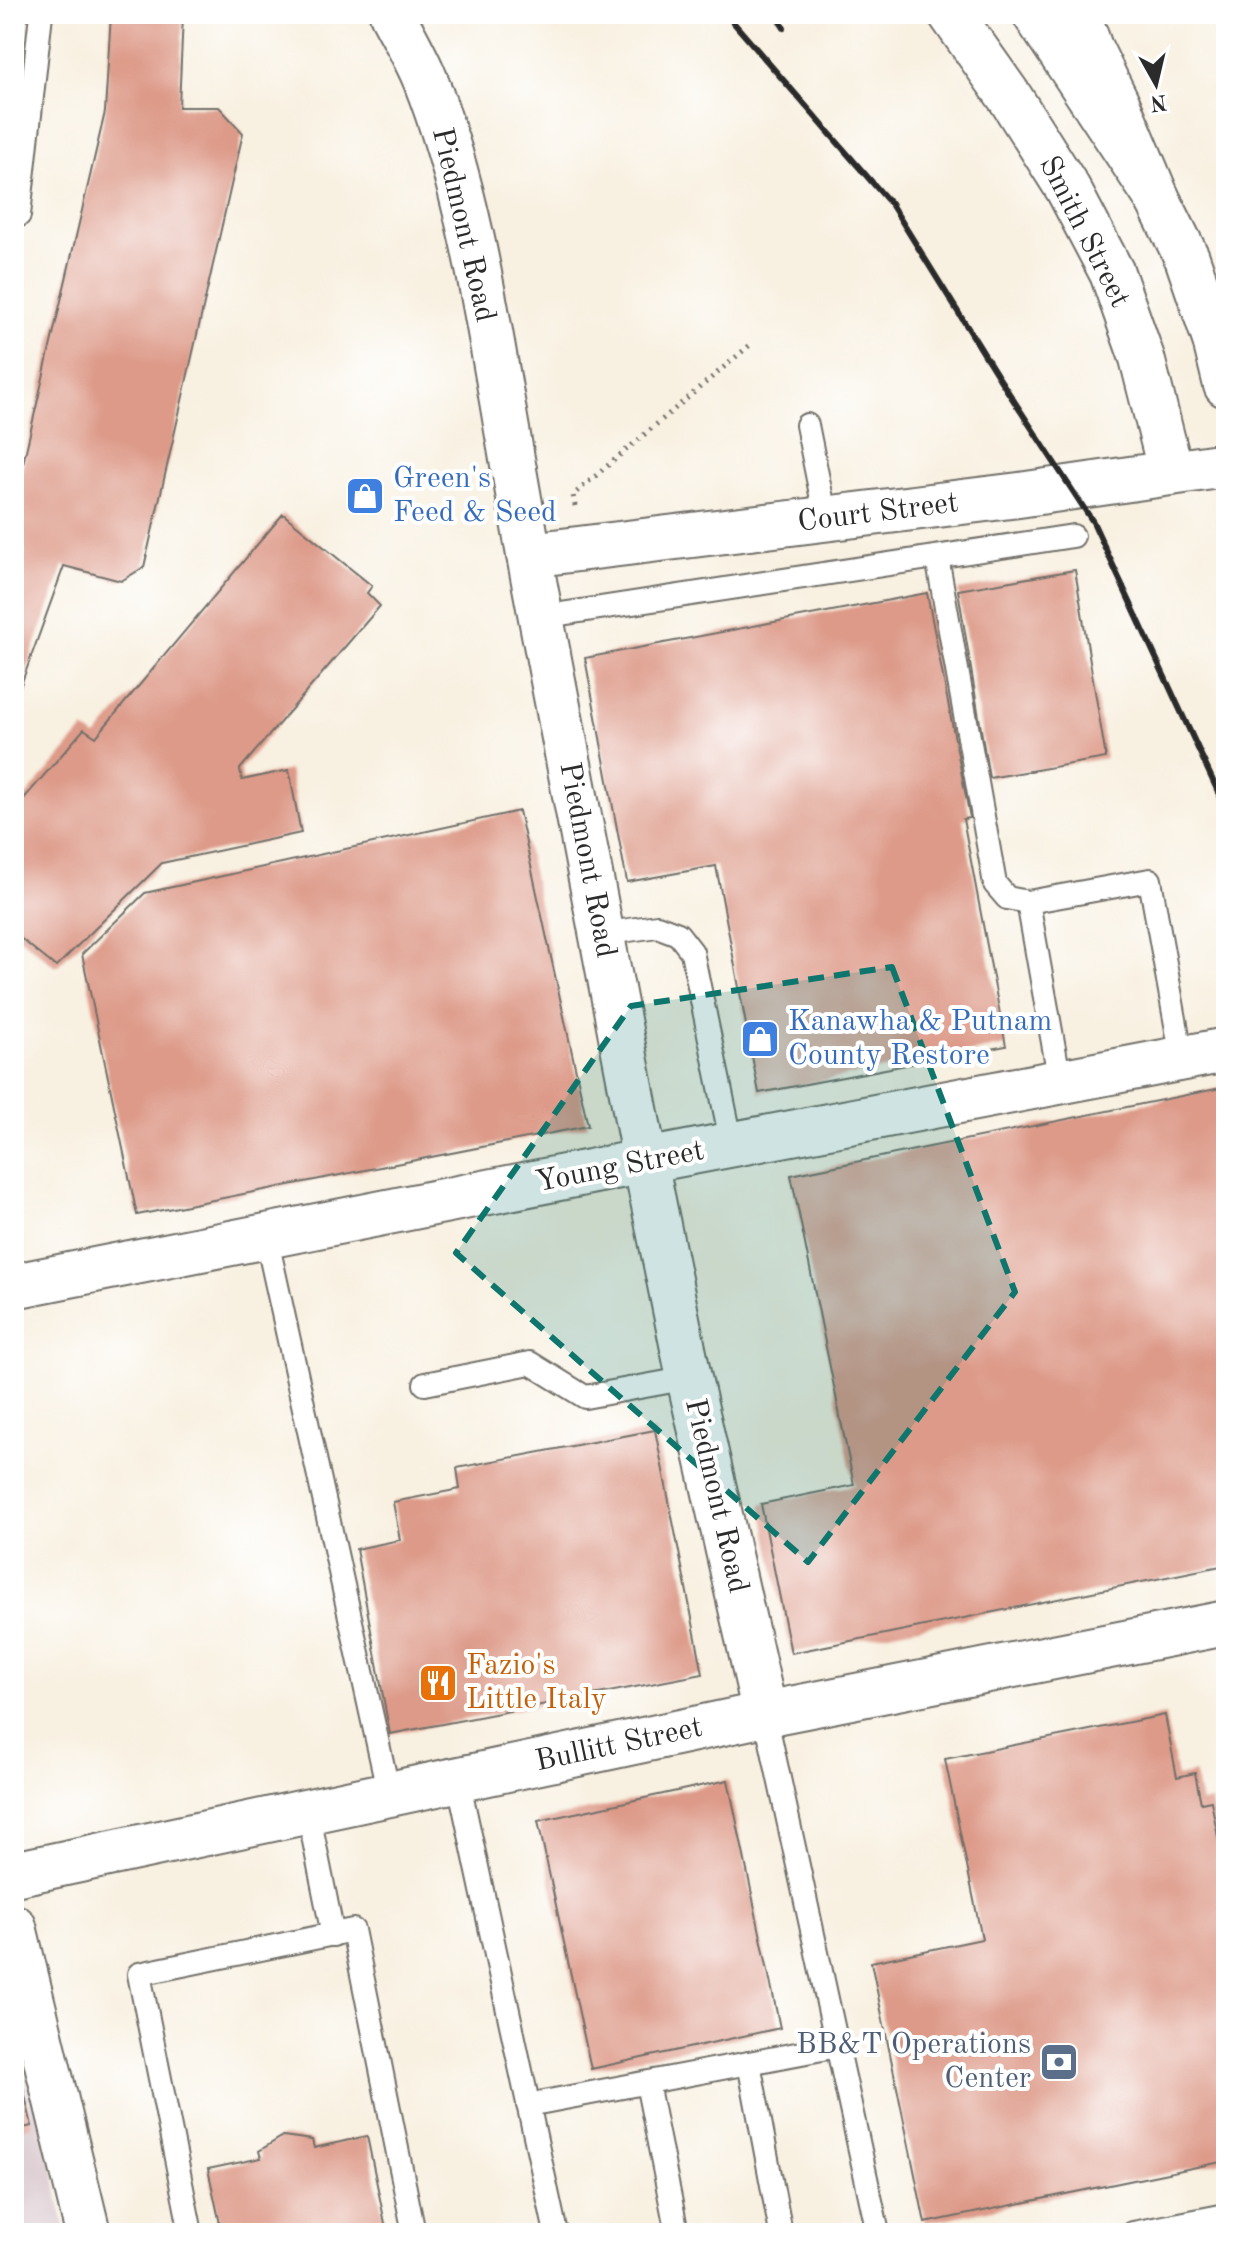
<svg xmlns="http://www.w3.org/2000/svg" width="1240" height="2247" viewBox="0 0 1240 2247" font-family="'Old Standard TT',serif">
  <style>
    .industrial { fill: #d2bec4 }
    .building { fill: #dd9a88 }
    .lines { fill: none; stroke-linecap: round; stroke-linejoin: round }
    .service-casing { stroke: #73706a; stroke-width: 26 }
    .minor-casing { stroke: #73706a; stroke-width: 48 }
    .tertiary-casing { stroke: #73706a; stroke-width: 48 }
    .motorway-casing { stroke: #73706a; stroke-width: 48 }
    .path { stroke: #73706a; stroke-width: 5; stroke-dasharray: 2 6; stroke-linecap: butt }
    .service { stroke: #fff; stroke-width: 22 }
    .minor { stroke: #fff; stroke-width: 44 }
    .tertiary { stroke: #fff; stroke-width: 44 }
    .motorway { stroke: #fff; stroke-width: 44 }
    .rail { stroke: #2b2b2b; stroke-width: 6 }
    .marked { fill: #0f766e; fill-opacity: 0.2; stroke: #0f766e; stroke-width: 6; stroke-dasharray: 16 10; stroke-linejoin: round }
    .labels { text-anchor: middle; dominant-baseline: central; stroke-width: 8; stroke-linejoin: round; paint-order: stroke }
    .street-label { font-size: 30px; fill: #2b2b2b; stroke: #fff }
    .shop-label { font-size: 30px; fill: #366cbe; stroke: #fff; text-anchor: start }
    .food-label { font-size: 30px; fill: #c56008; stroke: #fff; text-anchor: start }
    .service-label { font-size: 30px; fill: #4e5e75; stroke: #fff; text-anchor: end }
  </style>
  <rect width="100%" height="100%" fill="#fff"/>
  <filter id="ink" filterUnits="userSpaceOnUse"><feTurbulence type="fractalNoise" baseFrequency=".0125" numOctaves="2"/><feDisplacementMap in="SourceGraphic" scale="16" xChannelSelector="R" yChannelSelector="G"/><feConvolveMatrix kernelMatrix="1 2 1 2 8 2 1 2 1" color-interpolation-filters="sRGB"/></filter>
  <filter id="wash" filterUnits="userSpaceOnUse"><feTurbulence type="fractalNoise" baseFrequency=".006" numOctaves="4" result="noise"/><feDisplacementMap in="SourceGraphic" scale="32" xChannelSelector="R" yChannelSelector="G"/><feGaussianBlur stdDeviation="1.8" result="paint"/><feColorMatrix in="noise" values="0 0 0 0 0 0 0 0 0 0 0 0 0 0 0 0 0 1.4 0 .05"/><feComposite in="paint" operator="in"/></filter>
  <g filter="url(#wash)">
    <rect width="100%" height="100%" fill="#f8f0e0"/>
    <polygon class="industrial" points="14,1946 65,2233 14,2233"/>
    <g id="blocks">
      <g class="building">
        <polygon points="111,14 183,15 179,107 219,107 243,133 144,567 121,581 64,566 14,704 14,502 105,112"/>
        <polygon points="283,514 372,586 367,593 380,606 240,769 242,780 289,770 301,833 162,863 56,967 14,933 14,810 84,729 96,737"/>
        <polygon points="1075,570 1106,758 989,778 958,590"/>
        <polygon points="927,593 970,818 963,819 1006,1046 759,1093 716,866 627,882 585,658"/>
        <polygon points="519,811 588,1126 137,1215 82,954 145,893"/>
        <polygon points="1226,1087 1226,1565 791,1653 761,1504 854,1485 791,1175"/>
        <polygon points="655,1430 703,1674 390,1734 356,1549 400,1540 393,1502 460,1489 457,1468"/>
        <polygon points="1165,1715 1177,1777 1195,1773 1201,1803 1211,1801 1220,1847 1226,1846 1226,2161 925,2223 871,1962 982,1939 945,1759"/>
        <polygon points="728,1780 780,2028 591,2069 538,1821"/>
        <polygon points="14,2048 32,2126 14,2130"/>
        <polygon points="283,2136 312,2140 314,2148 367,2136 387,2233 222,2233 208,2169 261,2158 259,2151"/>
      </g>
    </g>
  </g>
  <g filter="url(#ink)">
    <use href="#blocks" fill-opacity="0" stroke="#73706a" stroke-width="2"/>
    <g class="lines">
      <defs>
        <g id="service">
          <polyline points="14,218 19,215 41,14"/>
          <polyline points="807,425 826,519"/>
          <polyline points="937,557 995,884 1007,898 1028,902"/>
          <polyline points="541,617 1073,536"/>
          <polyline points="601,934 657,926 678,934 692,952 732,1145"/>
          <polyline points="1060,1082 1028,902 1150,880 1182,1058"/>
          <polyline points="266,1236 389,1794"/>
          <polyline points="425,1384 530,1363 585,1397 689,1378"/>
          <polyline points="765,1714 878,2233"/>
          <polyline points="458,1779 556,2233"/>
          <polyline points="308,1811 333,1935"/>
          <polyline points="749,2063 781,2233"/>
          <polyline points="647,2083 677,2233"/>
          <polyline points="528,2105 838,2046"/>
          <polyline points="191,2233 139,1974 353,1930 414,2233"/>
          <polyline points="1133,2233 1226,2215"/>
        </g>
        <g id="minor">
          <polyline points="514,470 529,555"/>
          <polyline points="14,1286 645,1161 1226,1050"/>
          <polyline points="765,1714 1226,1623"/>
        </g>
        <g id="tertiary">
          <path d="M392,14C403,35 416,57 425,79C473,201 491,342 514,470"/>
          <polyline points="951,14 1011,99 1068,189 1112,273 1142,358 1171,473"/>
          <polyline points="1035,14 1157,198 1187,258 1215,340 1226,385"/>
          <polyline points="14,1874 765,1714 689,1378 645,1161 529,555 1019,495 1226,465"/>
          <polyline points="14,1927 88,2233"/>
        </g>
        <polyline id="motorway" points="1078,14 1090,48 1118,105 1157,198"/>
      </defs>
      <use href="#service" class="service-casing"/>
      <use href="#minor" class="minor-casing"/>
      <use href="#tertiary" class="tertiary-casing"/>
      <use href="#motorway" class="motorway-casing"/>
      <polyline class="path" points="575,506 573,495 750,345"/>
      <use href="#service" class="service"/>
      <use href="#minor" class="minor"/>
      <use href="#tertiary" class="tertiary"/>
      <use href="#motorway" class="motorway"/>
      <g class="rail">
        <polyline points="726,14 891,204 999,378 1093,522 1226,809"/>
        <polyline points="775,14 784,28"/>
      </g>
    </g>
  </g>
  <path class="marked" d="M892,967L1015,1292L808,1562L456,1253L631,1006Z"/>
  <defs>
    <symbol id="shop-square" viewBox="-11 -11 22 22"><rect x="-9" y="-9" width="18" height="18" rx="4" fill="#3f7fe0" stroke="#fff"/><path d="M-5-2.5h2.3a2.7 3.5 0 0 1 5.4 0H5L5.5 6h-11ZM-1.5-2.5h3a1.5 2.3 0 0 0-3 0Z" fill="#fff"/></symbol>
    <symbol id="restaurant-square" viewBox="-11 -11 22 22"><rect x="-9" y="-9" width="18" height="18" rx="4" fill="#e8710a" stroke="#fff"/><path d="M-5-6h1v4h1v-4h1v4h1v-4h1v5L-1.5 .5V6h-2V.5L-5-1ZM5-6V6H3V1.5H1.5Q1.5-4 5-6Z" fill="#fff"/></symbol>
    <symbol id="bank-square" viewBox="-11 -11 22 22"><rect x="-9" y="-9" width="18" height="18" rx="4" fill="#5c6f8a" stroke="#fff"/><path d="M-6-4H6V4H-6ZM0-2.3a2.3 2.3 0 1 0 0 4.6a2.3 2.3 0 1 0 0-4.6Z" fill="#fff"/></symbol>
  </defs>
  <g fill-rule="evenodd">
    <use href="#shop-square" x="343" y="474" width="44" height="44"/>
    <use href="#shop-square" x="738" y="1017" width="44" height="44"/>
    <use href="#restaurant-square" x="416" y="1661" width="44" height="44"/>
    <use href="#bank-square" x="1037" y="2040" width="44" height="44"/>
  </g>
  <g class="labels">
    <g class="street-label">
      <text transform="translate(463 225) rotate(77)">Piedmont Road</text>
      <text transform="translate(1084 232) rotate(63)">Smith Street</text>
      <text transform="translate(878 513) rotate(-7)">Court Street</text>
      <text transform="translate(587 860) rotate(79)">Piedmont Road</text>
      <text transform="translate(620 1167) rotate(-11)">Young Street</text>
      <text transform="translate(716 1496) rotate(77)">Piedmont Road</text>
      <text transform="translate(619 1745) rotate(-12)">Bullitt Street</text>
    </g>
    <g class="shop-label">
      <text x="393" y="479">Green's<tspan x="393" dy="34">Feed &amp; Seed</tspan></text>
      <text x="788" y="1022">Kanawha &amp; Putnam<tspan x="788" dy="34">County Restore</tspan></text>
    </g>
    <g class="food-label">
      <text x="466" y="1666">Fazio's<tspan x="466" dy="34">Little Italy</tspan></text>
    </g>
    <g class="service-label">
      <text x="1031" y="2045">BB&amp;T Operations<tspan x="1031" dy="34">Center</tspan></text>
    </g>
  </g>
  <rect width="1240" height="2247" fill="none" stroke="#fff" stroke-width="48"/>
  <g transform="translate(1156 84) rotate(172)" stroke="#ffffff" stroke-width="6" paint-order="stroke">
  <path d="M0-6L14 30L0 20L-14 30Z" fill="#2b2b2b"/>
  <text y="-12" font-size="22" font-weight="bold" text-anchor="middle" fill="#2b2b2b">N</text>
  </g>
</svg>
